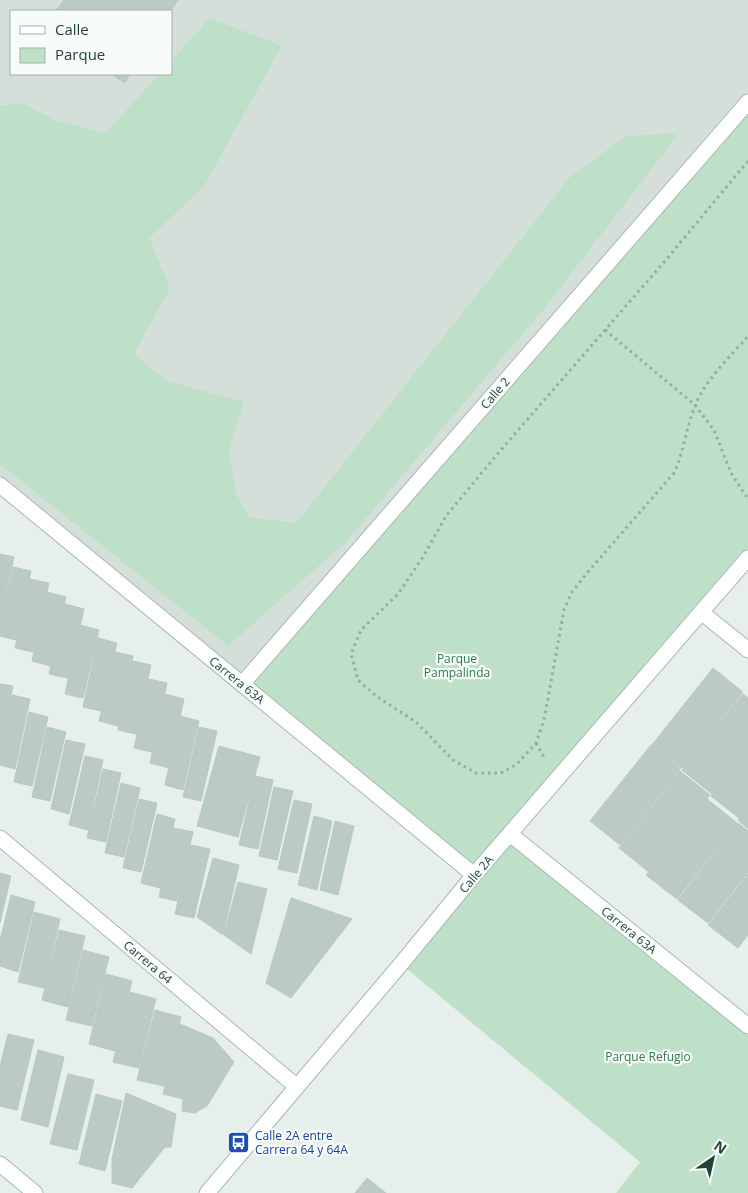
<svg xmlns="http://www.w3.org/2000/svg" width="748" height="1193" viewBox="0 0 748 1193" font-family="'Open Sans',sans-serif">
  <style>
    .built { fill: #d4dfda; fill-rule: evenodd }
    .green { fill: #bfe0c8 }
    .building { fill: #bbcac4; stroke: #b8c9c2 }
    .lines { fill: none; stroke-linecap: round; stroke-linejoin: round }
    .street-casing { stroke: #a8b8b2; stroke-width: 17 }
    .path { stroke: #86b3a5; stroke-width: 3; stroke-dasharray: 2.5 4; stroke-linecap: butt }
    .street { stroke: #fff; stroke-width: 15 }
    .labels { text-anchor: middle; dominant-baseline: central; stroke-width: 4.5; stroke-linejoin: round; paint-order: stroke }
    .street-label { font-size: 12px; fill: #24423a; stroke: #f7fbf9 }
    .park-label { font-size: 12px; fill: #2d7a4b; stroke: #f7fbf9 }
    .transit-label { font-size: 12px; fill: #164399; stroke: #f7fbf9; text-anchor: start }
  </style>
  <rect width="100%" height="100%" fill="#e6efeb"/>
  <path class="built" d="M0,0H748V102L242,684L0,485ZM11,11H171V74H11Z"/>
  <g class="green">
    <polygon points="210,18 282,46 203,188 149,238 170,288 134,354 167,381 244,402 229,450 236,494 249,517 296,523 570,177 626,136 679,133 548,304 346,542 228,646 0,464 0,106 24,103 54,120 105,133 160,74 171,74 171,61"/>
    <polygon points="748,102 748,558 510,834 748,1026 748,1193 616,1193 640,1162 401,964 474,875 242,684"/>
  </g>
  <g class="building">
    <polygon points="64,0 178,0 171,11 56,11"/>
    <polygon points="111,74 130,74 125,83"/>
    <polygon points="0,554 14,557 0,618"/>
    <polygon points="13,567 31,571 16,640 0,636 0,622"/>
    <polygon points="30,579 49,583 33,652 15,648"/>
    <polygon points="47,592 66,597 50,666 32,661"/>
    <polygon points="65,604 84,609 68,678 49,674"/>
    <polygon points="80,625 99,630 83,698 65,694"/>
    <polygon points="98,638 117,643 101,711 83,707"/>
    <polygon points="115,652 133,656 118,726 99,721"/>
    <polygon points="133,661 151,665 136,734 118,730"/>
    <polygon points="713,668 743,692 683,768 652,745"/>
    <polygon points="149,679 167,683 152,752 134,748"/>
    <polygon points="0,684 13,686 0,744"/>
    <polygon points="165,694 184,699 169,768 150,763"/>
    <polygon points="743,694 748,698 748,749 712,794 682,770"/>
    <polygon points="12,695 30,699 15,769 0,765 0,748"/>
    <polygon points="29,712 48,717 32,786 14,782"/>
    <polygon points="180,716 199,721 183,790 165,785"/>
    <polygon points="47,727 66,732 50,801 32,797"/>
    <polygon points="199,727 217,731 201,801 183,797"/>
    <polygon points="66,740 85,744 69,814 51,809"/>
    <polygon points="651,745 681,768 620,845 590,821"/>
    <polygon points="219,746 260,757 238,837 197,826"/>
    <polygon points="748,750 748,807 739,818 711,796"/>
    <polygon points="85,756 103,760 88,830 69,825"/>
    <polygon points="103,769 121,773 106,842 87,838"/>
    <polygon points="680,771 710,795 649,872 619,848"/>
    <polygon points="255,776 273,780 258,849 239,845"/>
    <polygon points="121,783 140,788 124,857 105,853"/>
    <polygon points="274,787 293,791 277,860 259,856"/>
    <polygon points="139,799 157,803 141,872 123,868"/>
    <polygon points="707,799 737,823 677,899 646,875"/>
    <polygon points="294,800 312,804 297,873 278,869"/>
    <polygon points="748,808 748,829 738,820"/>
    <polygon points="157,814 175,819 160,888 141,883"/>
    <polygon points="314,816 332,821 317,890 298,885"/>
    <polygon points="335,821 354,826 338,895 320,890"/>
    <polygon points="738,823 748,831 748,872 708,923 678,900"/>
    <polygon points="174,828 193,832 177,901 159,897"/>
    <polygon points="191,845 210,849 194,918 175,914"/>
    <polygon points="213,858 239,865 223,935 197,917"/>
    <polygon points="0,873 11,876 0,923"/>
    <polygon points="748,874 748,935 738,948 708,925"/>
    <polygon points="238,882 267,889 251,954 224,935"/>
    <polygon points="11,895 35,902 18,972 0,966 0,941"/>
    <polygon points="291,898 352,919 291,998 266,983"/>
    <polygon points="34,912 60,919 44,988 18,982"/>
    <polygon points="59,930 85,936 68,1007 42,1000"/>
    <polygon points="83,950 109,957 92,1026 66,1020"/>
    <polygon points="106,974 132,981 115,1051 89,1044"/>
    <polygon points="130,992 156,999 139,1068 113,1062"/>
    <polygon points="155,1010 181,1017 164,1086 137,1080"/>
    <polygon points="180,1024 213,1038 234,1062 207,1106 195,1113 182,1111 183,1099 163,1094"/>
    <polygon points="8,1034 34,1040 17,1110 0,1106 0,1066"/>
    <polygon points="38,1050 64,1057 48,1127 21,1120"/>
    <polygon points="68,1074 94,1080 77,1150 50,1144"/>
    <polygon points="126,1093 176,1114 171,1147 165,1147 132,1188 112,1183 112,1159"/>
    <polygon points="96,1094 122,1101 105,1171 79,1164"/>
    <polygon points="367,1178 386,1193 355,1193"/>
  </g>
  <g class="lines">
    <defs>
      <g id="street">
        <polyline points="0,485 474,875"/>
        <polyline points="701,612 748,650"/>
        <polyline points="242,684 748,102"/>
        <polyline points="510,834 748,1026"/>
        <polyline points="0,838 296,1086"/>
        <polyline points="0,1164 35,1193"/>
        <polyline points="207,1193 401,964 474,875 748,558"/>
      </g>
    </defs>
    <use href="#street" class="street-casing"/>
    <g class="path">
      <path d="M748,161L665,261L500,451L446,516L423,557L398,594L361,630L351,654L358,680L376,696L416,722L453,760L476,773H501L517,764L536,743L544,720L564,610L572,592L587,573L674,473C684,451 686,428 695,406C704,381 731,356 748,336"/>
      <polyline points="605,330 695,405 714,430 731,473 748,499"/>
      <polyline points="536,743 545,759"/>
    </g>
    <use href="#street" class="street"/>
  </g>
  <defs>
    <symbol id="bus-square" viewBox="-11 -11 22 22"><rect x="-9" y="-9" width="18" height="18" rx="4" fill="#1a4fb4" stroke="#f7fbf9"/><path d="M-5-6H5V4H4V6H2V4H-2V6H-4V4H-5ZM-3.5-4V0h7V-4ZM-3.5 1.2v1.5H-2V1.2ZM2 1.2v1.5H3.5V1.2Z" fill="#fff"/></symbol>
  </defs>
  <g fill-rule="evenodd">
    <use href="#bus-square" x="226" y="1130" width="25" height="25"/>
  </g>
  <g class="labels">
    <g class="street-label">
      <text transform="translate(495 393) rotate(-49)">Calle 2</text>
      <text transform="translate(237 680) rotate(39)">Carrera 63A</text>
      <text transform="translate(476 874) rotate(-50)">Calle 2A</text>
      <text transform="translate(629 930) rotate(39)">Carrera 63A</text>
      <text transform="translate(148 962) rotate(40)">Carrera 64</text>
    </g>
    <g class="park-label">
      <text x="457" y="658">Parque<tspan x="457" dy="14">Pampalinda</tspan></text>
      <text x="648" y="1056">Parque Refugio</text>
    </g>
    <g class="transit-label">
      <text x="255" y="1135">Calle 2A entre<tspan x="255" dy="14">Carrera 64 y 64A</tspan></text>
    </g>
  </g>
  <rect x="10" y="10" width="162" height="65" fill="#f7fbf9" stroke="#a3b1ad"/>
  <rect x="20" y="26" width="25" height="8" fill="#ffffff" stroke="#a3b1ad"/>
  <text x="55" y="35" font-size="15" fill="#24423a">Calle</text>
  <rect x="20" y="48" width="25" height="15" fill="#bfe0c8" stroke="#a3b1ad"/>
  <text x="55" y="60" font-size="15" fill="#24423a">Parque</text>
  <g transform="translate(713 1158) rotate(34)" stroke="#f7fbf9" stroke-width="4" paint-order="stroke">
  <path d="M0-4L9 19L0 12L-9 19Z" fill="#24423a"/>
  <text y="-8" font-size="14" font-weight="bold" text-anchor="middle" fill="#24423a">N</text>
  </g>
</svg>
